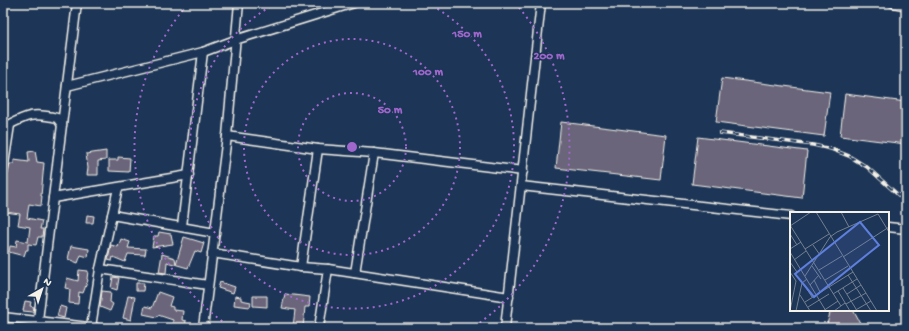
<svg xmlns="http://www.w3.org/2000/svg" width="909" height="331" viewBox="0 0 909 331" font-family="'Gochi Hand',sans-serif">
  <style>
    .building { fill: #6a657a; stroke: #f4f1e8 }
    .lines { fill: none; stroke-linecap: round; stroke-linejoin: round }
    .minor-casing { stroke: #f4f1e8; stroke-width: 11 }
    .minor { stroke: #1d3557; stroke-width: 8 }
    .rail-casing { stroke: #f4f1e8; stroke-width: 3.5 }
    .rail { stroke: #1d3557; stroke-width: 2; stroke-dasharray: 6; stroke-linecap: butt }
    .ring { fill: none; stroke: #9f67cb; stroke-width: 2; stroke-dasharray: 2 4 }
    .inset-road { fill: none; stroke: #738091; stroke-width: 1 }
    .view { fill: #5e7fdd; fill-opacity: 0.15; stroke: #5e7fdd; stroke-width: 2 }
    .inset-edge { fill: none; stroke: #f4f1e8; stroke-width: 2 }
    .centre { fill: #9f67cb; stroke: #1d3557; stroke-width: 2 }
    .ring-label { font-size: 12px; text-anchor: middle; font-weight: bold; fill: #9f67cb; stroke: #1d3557; stroke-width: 3; stroke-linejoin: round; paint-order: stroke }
  </style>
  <rect width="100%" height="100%" fill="#1d3557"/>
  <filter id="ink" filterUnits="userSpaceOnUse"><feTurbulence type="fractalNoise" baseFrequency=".025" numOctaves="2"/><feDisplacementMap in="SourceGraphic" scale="8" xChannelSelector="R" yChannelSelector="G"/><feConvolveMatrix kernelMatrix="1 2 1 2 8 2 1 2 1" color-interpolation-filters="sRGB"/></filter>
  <g filter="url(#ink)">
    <g class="building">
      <polygon points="722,78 830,92 824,136 716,122"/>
      <polygon points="845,94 906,102 906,144 840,136"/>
      <polygon points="561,122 666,135 661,180 556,168"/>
      <polygon points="698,137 807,151 802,198 692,184"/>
      <polygon points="35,151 37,162 44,163 41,196 42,196 41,206 29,204 27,218 42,221 40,229 43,229 42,237 38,237 36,245 28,244 28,250 26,250 24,256 9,252 10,246 16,247 17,240 28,242 30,227 18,225 20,214 5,212 7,198 3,198 3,176 8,174 10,164 14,164 14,160 29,162 28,152"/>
      <polygon points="106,151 106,160 98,161 98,175 87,175 88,168 86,154"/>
      <polygon points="118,157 130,158 129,172 109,171 109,160 118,160"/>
      <polygon points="87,215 94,216 93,223 86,223"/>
      <polygon points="159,232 171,234 173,244 152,247 154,236 158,236"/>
      <polygon points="184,237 204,243 201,253 195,251 188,268 167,262 166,273 159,272 162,254 175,258 176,264"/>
      <polygon points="121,239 130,242 128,248 146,249 145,255 128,254 125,262 113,257 112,261 108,260 111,245 118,247"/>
      <polygon points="71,246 89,249 88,257 81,255 78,263 68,259"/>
      <polygon points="79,270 88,271 87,279 88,280 83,293 79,292 78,304 69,303 70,289 65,288 67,278 78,281"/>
      <polygon points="113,277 119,278 117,290 111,288"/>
      <polygon points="220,282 235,287 233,293 218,288"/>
      <polygon points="136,283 144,283 143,291 136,291"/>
      <polygon points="102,291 111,292 110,302 113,304 110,311 100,307"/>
      <polygon points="158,292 172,297 169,306 173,307 173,310 183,311 182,320 186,321 185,328 172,328 173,320 158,315 157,317 143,314 145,306 152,308"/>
      <polygon points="285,294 310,297 309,307 305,307 303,328 293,327 295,310 282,308"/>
      <polygon points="128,296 135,297 131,320 123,318"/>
      <polygon points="235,296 241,297 241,300 251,302 250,307 234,305"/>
      <polygon points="253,296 267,296 267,307 253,306"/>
      <polygon points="25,301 31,302 30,306 34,307 33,312 23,311"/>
      <polygon points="60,306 66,308 64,318 57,316"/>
      <polygon points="835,310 853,310 860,323 866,328 826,328 830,313"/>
    </g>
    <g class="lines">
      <defs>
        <g id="minor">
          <polyline points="893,3 906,6"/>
          <polyline points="67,86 203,52 235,40 354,3"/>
          <path d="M3,128C26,116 31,112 57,118L62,125"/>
          <polyline points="227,136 318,149 374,153 523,171"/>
          <polyline points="3,171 10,125"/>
          <polyline points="521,186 791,216"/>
          <polyline points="53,198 189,175"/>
          <polyline points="112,215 215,233"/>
          <polyline points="182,226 203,52"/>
          <polyline points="888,227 906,229"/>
          <polyline points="212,253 301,267 328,269 509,297"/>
          <polyline points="301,267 318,149"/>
          <polyline points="100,269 208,285"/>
          <polyline points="355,273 374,153"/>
          <polyline points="3,317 97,328"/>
          <polyline points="91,327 100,269 118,188"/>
          <polyline points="37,328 77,3"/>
          <polyline points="203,328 227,136 239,3"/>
          <polyline points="319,328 328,269"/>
          <polyline points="505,328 541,3"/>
        </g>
      </defs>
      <use href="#minor" class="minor-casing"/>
      <use href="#minor" class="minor"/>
      <defs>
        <polyline id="rail" points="720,133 813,145 831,149 849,156 867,167 906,202"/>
      </defs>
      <use href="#rail" class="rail-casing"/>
      <use href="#rail" class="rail"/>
    </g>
  </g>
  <g class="ring">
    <circle cx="352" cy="147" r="54"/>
    <circle cx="352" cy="147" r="108"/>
    <path d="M427 3A162 162 0 1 1 277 3"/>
    <path d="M232 328A217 217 0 0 1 189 3M515 3A217 217 0 0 1 472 328"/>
  </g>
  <g transform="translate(790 212)">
    <rect width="99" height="99" fill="#1d3557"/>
    <path class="inset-road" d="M26,0L87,99M51,0L59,15M0,13L51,94M0,14L21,0M0,22L7,33M23,33L30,43M0,37L11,30M15,37L39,22M0,40L36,99M53,45L99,15M4,48L16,39M0,50L7,60M22,54L31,67M29,58L52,44M0,60L6,69L0,99M58,63L81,99M15,64L40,25L47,20L88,2L99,20M24,68L30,80M35,68L58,54M13,71L22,85M20,73L29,63M53,76L66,97M48,79L60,99M43,82L67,67M57,82L71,73M10,83L20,99M15,90L63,60M56,92L76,81M18,95L39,82M6,99L12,71L17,67M33,99L48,89M44,99L55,91M64,99L81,89"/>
    <path class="view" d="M70,10L89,33L24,85L5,62Z"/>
    <rect width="99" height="99" class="inset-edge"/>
  </g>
  <circle cx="352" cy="147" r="6" class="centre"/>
  <g class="ring-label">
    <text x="467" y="37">150 m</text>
    <text x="549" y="59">200 m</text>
    <text x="428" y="75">100 m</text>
    <text x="390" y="113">50 m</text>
  </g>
  <rect width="909" height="331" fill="none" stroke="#1d3557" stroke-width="16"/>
  <rect x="8" y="8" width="893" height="315" fill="none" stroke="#f4f1e8" stroke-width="1.5" filter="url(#ink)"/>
  <g transform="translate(42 289) rotate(39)" stroke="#1d3557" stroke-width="3" paint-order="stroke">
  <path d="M0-3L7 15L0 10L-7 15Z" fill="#f4f1e8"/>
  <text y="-6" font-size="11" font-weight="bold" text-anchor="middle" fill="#f4f1e8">N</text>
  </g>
</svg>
